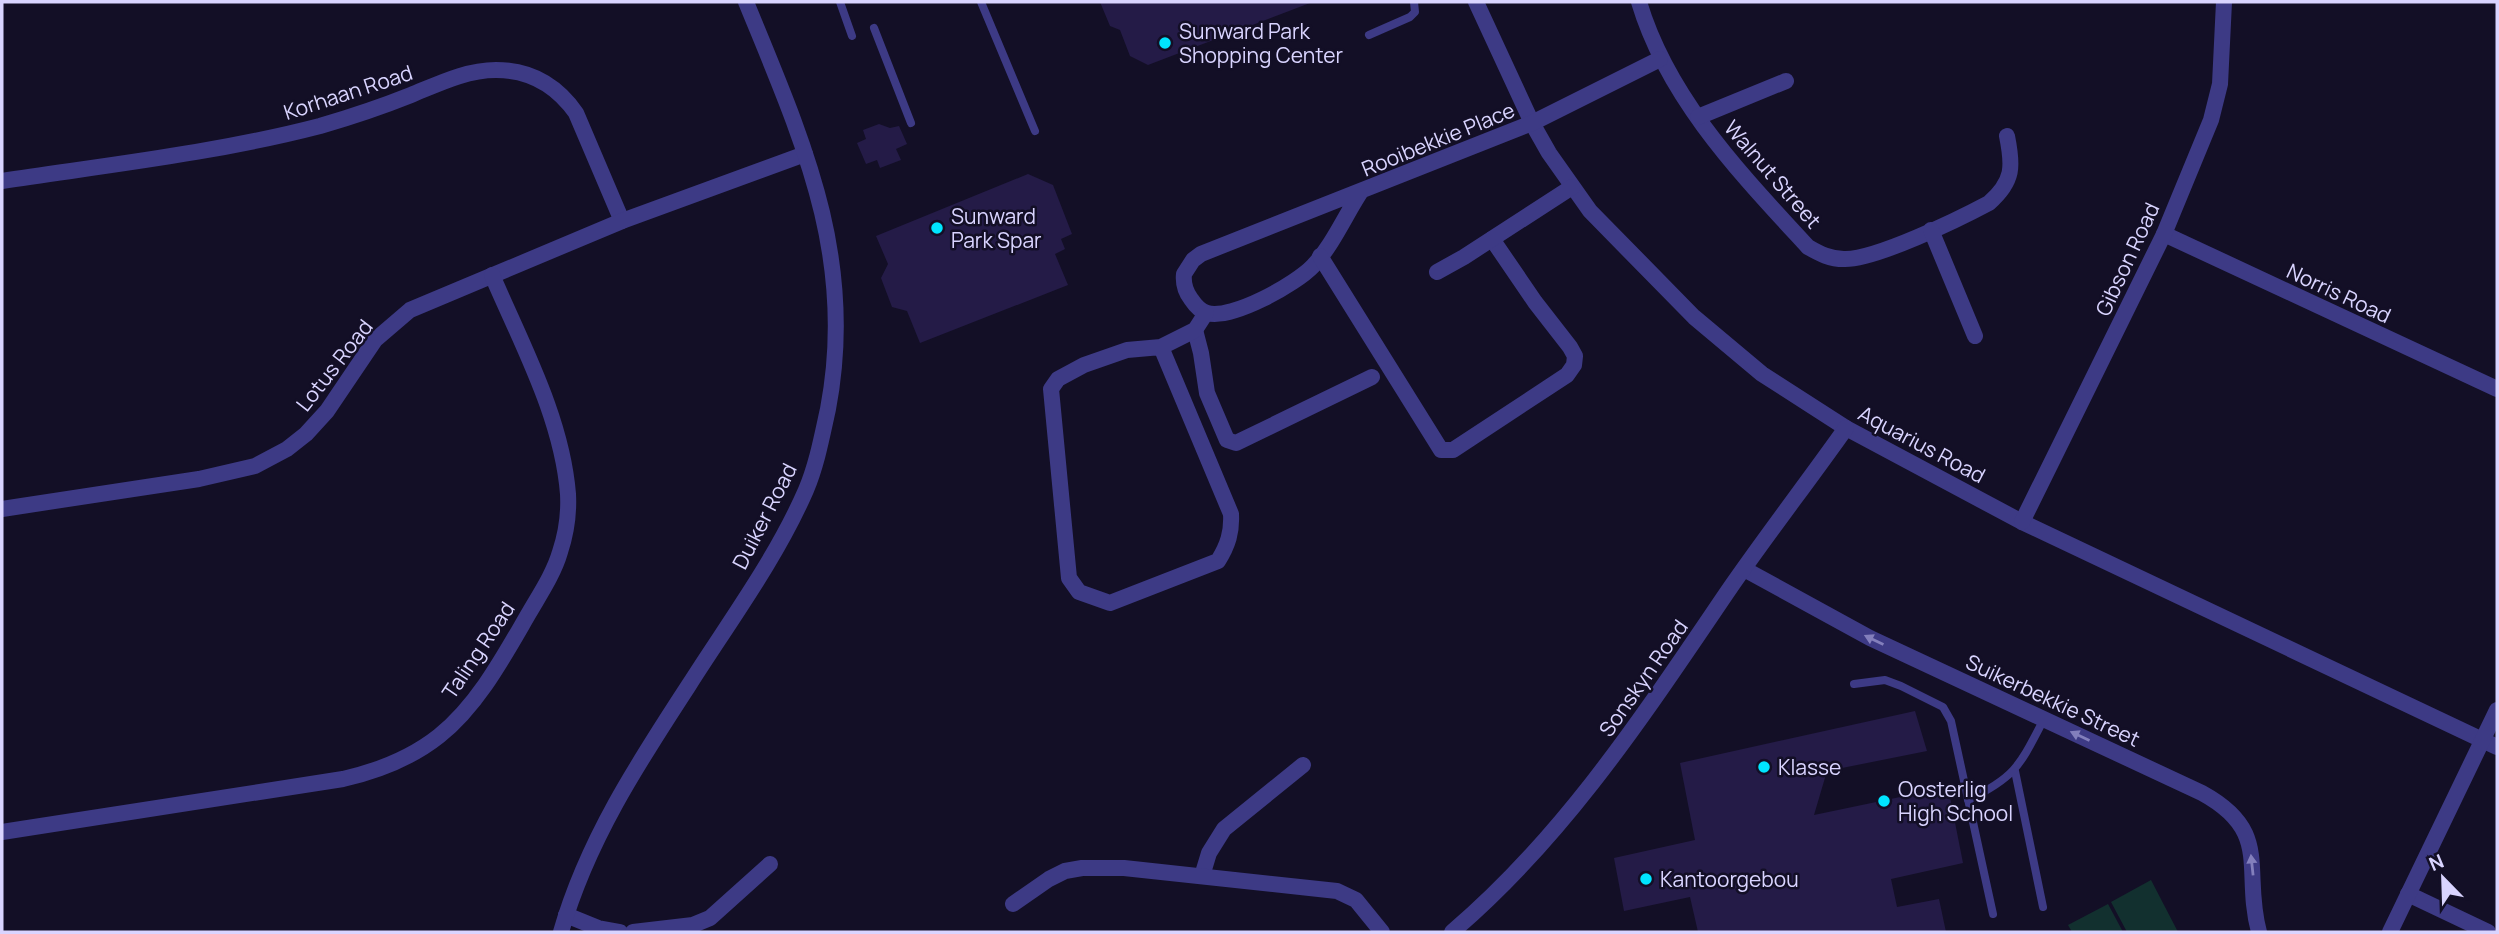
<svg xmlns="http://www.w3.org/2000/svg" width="2499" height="934" viewBox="0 0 2499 934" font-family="Manrope,sans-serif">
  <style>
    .green { fill: #12302f }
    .building { fill: #241b47 }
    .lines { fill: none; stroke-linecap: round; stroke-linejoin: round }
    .service { stroke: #3d3a85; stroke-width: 8 }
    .minor { stroke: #3d3a85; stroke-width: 16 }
    .oneway { fill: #837fbc }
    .poi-dot { fill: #00e5ff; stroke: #130f26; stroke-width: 2.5 }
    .labels { text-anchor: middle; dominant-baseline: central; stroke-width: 5; stroke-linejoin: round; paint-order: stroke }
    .poi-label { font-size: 21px; fill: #d9d4ff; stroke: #130f26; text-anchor: start }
    .street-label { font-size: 21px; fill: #d9d4ff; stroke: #130f26 }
  </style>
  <rect width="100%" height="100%" fill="#130f26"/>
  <g class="green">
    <polygon points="2151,880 2178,932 2127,932 2111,902"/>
    <polygon points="2108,904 2123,932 2072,932 2068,925"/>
  </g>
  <g class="building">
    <polygon points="1100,2 1310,2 1310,3 1148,65 1130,56 1120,30 1110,26"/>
    <polygon points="879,124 890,128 899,126 907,144 896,149 901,160 880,168 877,160 866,164 857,143 866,139 863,130"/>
    <polygon points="1028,174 1053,185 1072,234 1061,239 1065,249 1055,254 1068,285 920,343 907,311 892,307 881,278 888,264 876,236"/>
    <polygon points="1915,711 1927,751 1827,771 1814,815 1948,787 1963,863 1891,879 1897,907 1939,899 1946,932 1698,932 1690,897 1624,911 1614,858 1695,840 1680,763"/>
  </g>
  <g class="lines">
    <g class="service">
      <polyline points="840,2 852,36"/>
      <polyline points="981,2 1035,131"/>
      <polyline points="874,28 911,123"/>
      <polyline points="1369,35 1410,17 1415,12 1414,2"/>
      <polyline points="1854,684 1885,680 1901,686 1943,707 1951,721 1993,914"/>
      <polyline points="2015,771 2043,907"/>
      <path d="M1968,800C2016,777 2020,765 2044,719"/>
    </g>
    <g class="minor">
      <polyline points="1476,2 1532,123 1549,153 1590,211 1694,317 1762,374 1846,428 2022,522 2497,747"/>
      <path d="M1639,2C1668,99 1741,174 1808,247C1820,254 1830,259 1844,259C1875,260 1959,219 1989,203C2014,181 2013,166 2007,136"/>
      <polyline points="1698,117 1786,81"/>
      <path d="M2,181C108,165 216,153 320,126C351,117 381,107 411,95C438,84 466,70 496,70C530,70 557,86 576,113L622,221"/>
      <path d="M1360,193C1345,216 1332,246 1313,266C1296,284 1232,320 1207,313C1200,311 1195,305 1191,299C1185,291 1183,283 1184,274L1193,260L1201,254L1532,123L1660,59"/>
      <polyline points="1931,230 1975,336"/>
      <polyline points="2164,234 2497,389"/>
      <polyline points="1320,256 1441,450 1453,450 1567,375 1574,365 1575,356 1570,347 1535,302 1492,239"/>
      <polyline points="1437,272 1464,257 1572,187"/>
      <polyline points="1195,330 1201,353 1207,393 1227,440 1236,443 1372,377"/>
      <path d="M1161,347L1231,514C1232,532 1228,545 1218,561L1110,603L1079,592L1069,578L1051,389L1058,379L1084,365L1127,350L1161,347L1195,330L1206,313"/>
      <polyline points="2,509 199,479 255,466 287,449 306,434 327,411 375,340 410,310 622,221 805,154"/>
      <polyline points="2022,522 2164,234 2211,120 2220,84 2224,2"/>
      <path d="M1744,569L1870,638L2202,793C2273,832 2242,869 2259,932"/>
      <path d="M2,832L343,779C378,771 410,759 439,736C478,705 504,656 529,613C540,594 554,573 560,552C566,534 569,513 568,494C562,418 522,345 492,275"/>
      <polyline points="1202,876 1209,853 1224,829 1303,765"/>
      <polyline points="2408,894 2488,932"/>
      <polyline points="1013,904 1049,879 1065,871 1082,868 1124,868 1337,891 1356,900 1382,932"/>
      <polyline points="566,915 598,928 620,932"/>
      <path d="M561,932C587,841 638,763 689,685C729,622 776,559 806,490C817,464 822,436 828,409C857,257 802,139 746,2"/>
      <polyline points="633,932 693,925 710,918 770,864"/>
      <path d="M1452,932C1565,836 1645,713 1728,591C1766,536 1807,483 1846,428"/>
      <polyline points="2390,932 2497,710"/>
    </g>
  </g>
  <defs><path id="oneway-solid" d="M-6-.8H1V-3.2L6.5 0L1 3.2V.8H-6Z" transform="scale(1.75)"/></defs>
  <g class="oneway">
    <use href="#oneway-solid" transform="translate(1874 640) rotate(-154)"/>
    <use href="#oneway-solid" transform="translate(2080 736) rotate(-155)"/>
    <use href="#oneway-solid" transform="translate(2252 865) rotate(-96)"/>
  </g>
  <g class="poi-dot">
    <circle cx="1165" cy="43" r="7"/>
    <circle cx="937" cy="228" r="7"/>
    <circle cx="1764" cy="767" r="7"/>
    <circle cx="1884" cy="801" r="7"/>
    <circle cx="1646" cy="879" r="7"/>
  </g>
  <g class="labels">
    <g class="poi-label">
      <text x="1179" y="31">Sunward Park<tspan x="1179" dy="24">Shopping Center</tspan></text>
      <text x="951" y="216">Sunward<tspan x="951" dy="24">Park Spar</tspan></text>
      <text x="1778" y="767">Klasse</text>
      <text x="1898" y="789">Oosterlig<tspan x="1898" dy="24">High School</tspan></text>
      <text x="1660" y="879">Kantoorgebou</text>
    </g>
    <g class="street-label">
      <text transform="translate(348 92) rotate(-18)">Korhaan Road</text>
      <text transform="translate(1438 139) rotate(-22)">Rooibekkie Place</text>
      <text transform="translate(1773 174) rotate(49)">Walnut Street</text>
      <text transform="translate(2127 259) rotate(-65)">Gibson Road</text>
      <text transform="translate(2339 293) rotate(25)">Norris Road</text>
      <text transform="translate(334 365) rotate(-52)">Lotus Road</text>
      <text transform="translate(1922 444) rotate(28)">Aquarius Road</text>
      <text transform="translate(764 516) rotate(-63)">Duiker Road</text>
      <text transform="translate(478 650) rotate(-56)">Taling Road</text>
      <text transform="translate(1643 678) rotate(-55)">Sonskyn Road</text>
      <text transform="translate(2053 700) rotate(25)">Suikerbekkie Street</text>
    </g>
  </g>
  <rect width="2499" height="934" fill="none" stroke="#d9d4ff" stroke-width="7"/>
  <g transform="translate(2443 878) rotate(337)" stroke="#130f26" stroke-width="5" paint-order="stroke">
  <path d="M0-5L12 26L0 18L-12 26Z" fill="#d9d4ff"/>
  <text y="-10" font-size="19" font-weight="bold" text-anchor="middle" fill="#d9d4ff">N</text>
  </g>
</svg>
